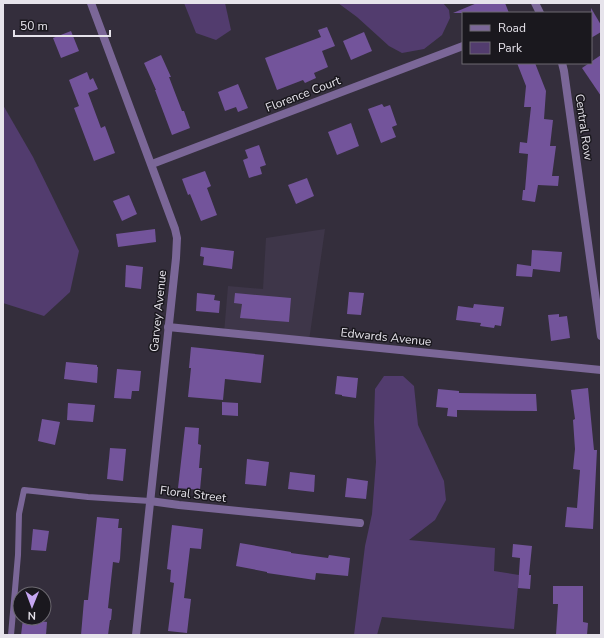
<svg xmlns="http://www.w3.org/2000/svg" width="604" height="638" viewBox="0 0 604 638" font-family="'Nunito Sans',sans-serif">
  <style>
    .built { fill: #3e3649 }
    .green { fill: #523c6e }
    .building { fill: #73549b }
    .lines { fill: none; stroke-linecap: round; stroke-linejoin: round }
    .service { stroke: #7b6798; stroke-width: 6 }
    .minor { stroke: #7b6798; stroke-width: 8 }
    .labels { text-anchor: middle; dominant-baseline: central; stroke-width: 3; stroke-linejoin: round; paint-order: stroke }
    .street-label { font-size: 12px; fill: #e6e3eb; stroke: #1a181e }
  </style>
  <rect width="100%" height="100%" fill="#342e3c"/>
  <polygon class="built" points="325,229 309,341 224,333 228,286 263,289 266,238"/>
  <g class="green">
    <polygon points="184,3 225,3 231,30 216,40 196,33"/>
    <polygon points="338,3 443,3 449,10 450,18 442,35 424,49 402,53 389,46 357,17"/>
    <polygon points="3,105 33,157 79,251 70,292 44,316 3,303"/>
    <polygon points="384,376 403,376 414,386 418,425 444,481 446,500 435,520 409,540 495,548 494,571 519,575 514,629 382,617 377,635 354,635 365,546 372,514 376,462 374,422 375,389"/>
  </g>
  <g class="building">
    <polygon points="477,3 505,3 509,13 453,13"/>
    <polygon points="591,8 601,25 601,32 591,38"/>
    <polygon points="327,27 335,46 322,51 328,67 314,73 316,78 305,83 303,80 277,90 265,58 321,37 318,30"/>
    <polygon points="71,31 79,51 61,58 53,38"/>
    <polygon points="364,32 372,51 351,60 343,41"/>
    <polygon points="161,55 171,77 169,77 182,111 184,111 190,128 172,135 155,90 156,90 144,63"/>
    <polygon points="601,55 601,96 582,68"/>
    <polygon points="517,63 535,63 546,91 544,119 553,120 550,146 556,146 552,176 559,176 558,186 538,185 535,202 522,200 523,190 525,190 528,154 519,153 520,142 527,143 531,107 524,107 526,86"/>
    <polygon points="87,72 90,80 93,78 98,89 88,93 101,128 105,126 115,153 94,161 74,108 79,106 69,80"/>
    <polygon points="238,84 248,108 238,112 236,107 225,111 218,92"/>
    <polygon points="382,104 384,107 390,105 397,125 392,127 396,137 381,143 368,109"/>
    <polygon points="351,123 359,146 337,155 328,132"/>
    <polygon points="259,145 266,165 260,167 262,174 249,178 243,160 248,158 245,150"/>
    <polygon points="205,171 211,186 207,188 217,215 201,221 190,194 188,195 182,179"/>
    <polygon points="307,178 314,196 296,204 288,185"/>
    <polygon points="129,195 137,214 122,221 113,201"/>
    <polygon points="155,229 156,242 118,247 116,234"/>
    <polygon points="201,247 234,251 232,269 203,265 204,257 200,256"/>
    <polygon points="532,250 562,252 560,272 533,269 532,277 516,276 517,264 531,266"/>
    <polygon points="126,265 143,267 141,289 125,287"/>
    <polygon points="349,292 364,293 361,315 347,314"/>
    <polygon points="197,293 215,295 214,300 220,301 219,313 196,311"/>
    <polygon points="235,293 291,298 289,322 240,318 242,304 234,303"/>
    <polygon points="474,304 504,307 501,326 495,325 494,328 480,326 481,323 456,320 458,306 473,308"/>
    <polygon points="559,314 559,317 567,316 570,338 551,341 548,315"/>
    <polygon points="191,347 264,355 261,383 225,379 223,400 188,397 191,368 189,368"/>
    <polygon points="66,362 97,365 97,367 98,367 97,383 64,379"/>
    <polygon points="117,369 141,371 139,391 132,391 131,399 114,398"/>
    <polygon points="337,376 358,378 356,398 342,396 342,395 335,394"/>
    <polygon points="588,388 594,450 597,450 593,529 565,527 567,507 577,508 580,470 573,469 575,449 573,420 575,419 571,390"/>
    <polygon points="438,389 459,391 459,393 536,394 537,411 457,410 457,417 447,416 448,408 436,407"/>
    <polygon points="222,402 238,403 238,416 222,415"/>
    <polygon points="68,403 95,405 93,422 67,420"/>
    <polygon points="42,419 60,422 55,445 38,441"/>
    <polygon points="185,427 199,428 198,444 201,445 199,468 202,468 200,490 178,488"/>
    <polygon points="110,448 126,449 123,481 107,479"/>
    <polygon points="247,459 269,462 266,486 245,484"/>
    <polygon points="290,472 315,475 314,492 288,489"/>
    <polygon points="347,478 368,481 366,499 345,497"/>
    <polygon points="97,517 119,519 118,528 122,528 120,559 119,563 113,562 108,608 112,609 111,620 110,620 108,635 81,635 84,600 88,600"/>
    <polygon points="172,525 203,529 201,549 190,548 184,598 191,599 187,633 168,631 174,583 170,582 171,570 167,569"/>
    <polygon points="33,529 49,531 46,551 31,550"/>
    <polygon points="240,543 291,552 291,553 328,558 329,555 350,558 348,576 316,573 315,580 267,573 267,572 236,566"/>
    <polygon points="513,544 532,546 529,575 531,575 530,589 518,588 520,558 512,557"/>
    <polygon points="553,586 583,586 583,622 588,623 587,635 556,635 558,604 553,604"/>
    <polygon points="23,619 47,622 46,635 21,635"/>
  </g>
  <g class="lines">
    <polyline class="service" points="11,635 18,555 19,514 24,490 88,497 150,501"/>
    <g class="minor">
      <polyline points="91,3 175,229 177,238 176,258 136,635"/>
      <polyline points="535,3 540,13"/>
      <polyline points="562,63 564,71 601,336"/>
      <polyline points="152,164 463,46"/>
      <polyline points="168,327 601,370"/>
      <polyline points="150,501 179,505 360,523"/>
    </g>
  </g>
  <g class="labels">
    <g class="street-label">
      <text transform="translate(303 94) rotate(-21)">Florence Court</text>
      <text transform="translate(584 127) rotate(82)">Central Row</text>
      <text transform="translate(158 311) rotate(-84)">Garvey Avenue</text>
      <text transform="translate(386 337) rotate(6)">Edwards Avenue</text>
      <text transform="translate(193 494) rotate(7)">Floral Street</text>
    </g>
  </g>
  <rect width="604" height="638" fill="none" stroke="#e6e3eb" stroke-width="8"/>
  <rect x="462" y="12" width="130" height="52" fill="#1a181e" stroke="#6c6970"/>
  <rect x="470" y="25" width="20" height="6" fill="#7b6798" stroke="#6c6970"/>
  <text x="498" y="32" font-size="12" fill="#e6e3eb">Road</text>
  <rect x="470" y="42" width="20" height="12" fill="#523c6e" stroke="#6c6970"/>
  <text x="498" y="52" font-size="12" fill="#e6e3eb">Park</text>
  <g transform="translate(32 606) rotate(181)"><circle r="19" fill="#1a181e" stroke="#6c6970"/>
  <path d="M0-3L7 15L0 10L-7 15Z" fill="#c5a6f1"/>
  <text y="-6" font-size="11" font-weight="bold" text-anchor="middle" fill="#e6e3eb">N</text>
  </g>
  <path d="M14 30v6h96v-6" fill="none" stroke="#e6e3eb" stroke-width="2"/>
  <text x="20" y="30" font-size="12" fill="#e6e3eb" stroke="#1a181e" stroke-width="3" paint-order="stroke">50 m</text>
</svg>
